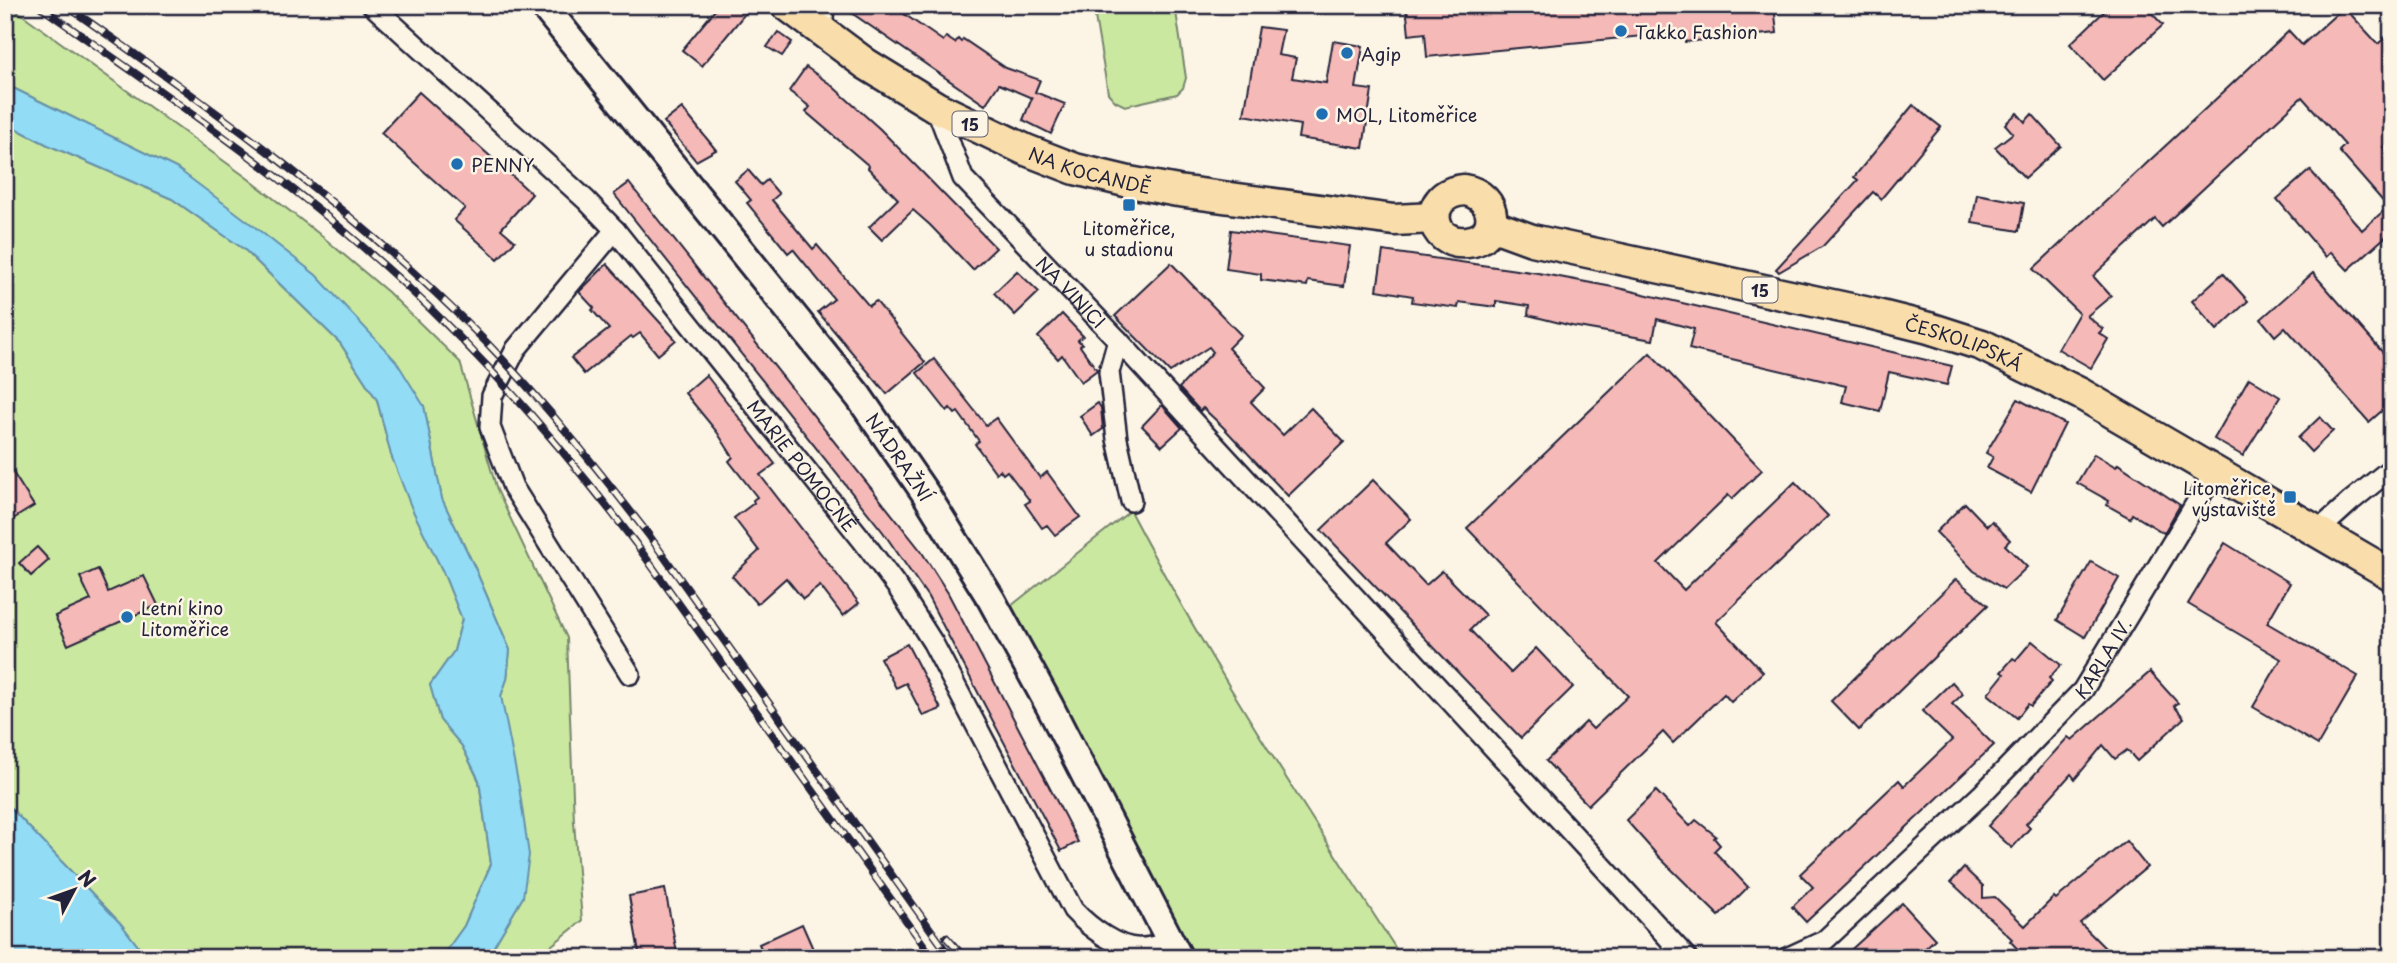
<svg xmlns="http://www.w3.org/2000/svg" width="2397" height="963" viewBox="0 0 2397 963" font-family="'Playpen Sans',sans-serif">
  <style>
    .green { fill: #cbe8a0; stroke: #76856e; stroke-width: 2 }
    .water { fill: #93dcf5; stroke: #6692ab; stroke-width: 2 }
    .building { fill: #f5b9b7; stroke: #22223b; stroke-width: 2 }
    .lines { fill: none; stroke-linecap: round; stroke-linejoin: round }
    .minor-casing { stroke: #22223b; stroke-width: 24 }
    .secondary-casing { stroke: #22223b; stroke-width: 32 }
    .primary-casing { stroke: #22223b; stroke-width: 35 }
    .minor { stroke: #fcf5e5; stroke-width: 19 }
    .secondary { stroke: #fcf5e5; stroke-width: 26 }
    .primary { stroke: #f9deab; stroke-width: 30 }
    .rail-casing { stroke: #22223b; stroke-width: 8 }
    .rail { stroke: #fcf5e5; stroke-width: 5; stroke-dasharray: 16; stroke-linecap: butt }
    .poi-dot { fill: #1f6fb2; stroke: #fcf5e5; stroke-width: 2.5 }
    .labels { text-anchor: middle; dominant-baseline: central; stroke-width: 5; stroke-linejoin: round; paint-order: stroke }
    .shield { fill: #fcf5e5; stroke: #63616e; stroke-width: 2 }
    .shield-label { font-size: 16px; font-weight: bold; fill: #22223b }
    .poi-label { font-size: 18px; fill: #22223b; stroke: #fcf5e5; text-anchor: start }
    .street-label { font-size: 18px; fill: #22223b; stroke: #fcf5e5 }
  </style>
  <rect width="100%" height="100%" fill="#fcf5e5"/>
  <filter id="ink" filterUnits="userSpaceOnUse"><feTurbulence type="fractalNoise" baseFrequency=".0143" numOctaves="2"/><feDisplacementMap in="SourceGraphic" scale="14" xChannelSelector="R" yChannelSelector="G"/><feConvolveMatrix kernelMatrix="1 2 1 2 8 2 1 2 1" color-interpolation-filters="sRGB"/></filter>
  <g filter="url(#ink)">
    <g class="green">
      <polygon points="5,5 9,5 246,177 318,233 388,292 460,362 497,490 567,638 574,822 582,921 536,958 487,958 523,897 501,696 507,679 510,650 475,568 442,499 424,406 178,169 5,84"/>
      <polygon points="1093,5 1175,5 1186,78 1183,88 1177,94 1125,106 1115,101 1108,93"/>
      <polygon points="5,123 48,145 172,199 245,250 340,343 377,400 391,455 443,572 462,619 454,651 430,685 440,720 462,746 479,781 491,864 464,926 441,958 147,958 121,924 5,802"/>
      <path d="M1130,511C1211,666 1307,811 1402,958H1191L1011,606Z"/>
    </g>
    <g class="water">
      <polygon points="5,84 178,169 246,220 316,275 396,361 424,406 442,499 475,568 510,650 507,679 501,696 519,787 529,855 523,897 487,958 441,958 464,926 491,864 479,780 462,746 440,720 430,685 454,651 462,619 443,572 412,509 391,455 377,400 340,343 245,250 172,199 48,145 5,123"/>
      <polygon points="5,802 121,924 147,958 5,958"/>
    </g>
    <g class="building">
      <polygon points="719,5 752,5 702,66 682,50"/>
      <polygon points="840,5 891,5 943,41 946,37 955,43 958,39 961,42 963,39 1006,68 1040,80 1035,92 1065,104 1051,134 1023,120 1032,98 999,84 985,105"/>
      <polygon points="1406,5 1774,5 1777,33 1685,42 1684,32 1427,57 1425,33 1409,35"/>
      <polygon points="2111,5 2144,5 2163,25 2103,80 2070,44"/>
      <polygon points="2344,7 2378,44 2392,31 2392,140 2383,147 2392,157 2392,231 2348,270 2331,252 2326,257 2277,199 2310,170 2362,230 2388,207 2339,151 2345,145 2302,97 2162,227 2155,219 2093,276 2111,296 2087,316 2103,329 2099,333 2108,339 2091,368 2058,349 2079,313 2033,269 2289,31 2302,45"/>
      <polygon points="1259,27 1283,30 1278,55 1296,58 1292,78 1326,83 1333,41 1363,46 1356,88 1372,90 1363,148 1298,138 1300,125 1244,115"/>
      <polygon points="778,32 792,42 782,56 767,47"/>
      <polygon points="806,67 830,84 880,129 996,248 973,270 930,225 913,210 882,240 869,227 898,199 868,168 869,166 806,112 810,107 789,91"/>
      <polygon points="419,92 532,194 501,229 515,241 498,259 454,220 465,208 381,133"/>
      <polygon points="1913,105 1941,127 1881,199 1873,192 1823,246 1779,272 1776,269 1858,180 1854,177"/>
      <polygon points="682,108 716,150 696,161 664,122"/>
      <polygon points="2017,113 2025,122 2032,114 2061,146 2025,178 1995,147 2013,133 2005,124"/>
      <polygon points="748,170 761,185 767,180 779,194 772,200 813,249 817,245 869,306 876,301 925,362 887,394 818,312 834,299 793,249 788,253 747,203 751,200 735,181"/>
      <polygon points="629,183 921,551 948,593 1078,842 1061,851 928,597 883,532 614,194"/>
      <polygon points="1977,194 2024,203 2019,231 1972,223"/>
      <polygon points="1231,230 1350,246 1344,286 1308,281 1307,286 1261,280 1261,274 1226,269"/>
      <polygon points="1383,251 1538,273 1618,288 1952,366 1947,385 1889,372 1880,411 1842,402 1846,386 1689,349 1694,329 1657,319 1653,340 1572,326 1528,315 1529,306 1496,301 1496,307 1459,302 1458,308 1412,302 1413,296 1377,290"/>
      <polygon points="1171,263 1241,335 1228,348 1265,388 1251,402 1283,435 1311,408 1344,442 1288,496 1223,427 1203,408 1200,411 1179,388 1213,352 1209,347 1170,372 1115,316"/>
      <polygon points="607,264 676,340 658,355 640,333 633,338 631,336 584,374 571,358 609,329 592,310 594,308 579,292"/>
      <polygon points="1017,271 1039,292 1015,315 994,293"/>
      <polygon points="2223,273 2248,301 2217,330 2192,301"/>
      <polygon points="2313,273 2392,363 2392,402 2369,422 2285,327 2275,336 2261,319"/>
      <polygon points="1062,314 1083,336 1078,340 1082,344 1080,346 1097,370 1081,382 1062,355 1058,359 1038,337"/>
      <polygon points="1650,353 1762,470 1732,499 1728,495 1658,563 1684,590 1795,482 1828,516 1716,622 1763,672 1731,702 1724,694 1673,743 1663,732 1588,805 1546,761 1586,722 1593,729 1628,696 1467,528"/>
      <polygon points="934,359 986,425 996,418 1040,478 1047,472 1080,517 1055,535 1047,525 1042,528 1025,504 1030,501 1007,471 1003,474 1000,470 996,473 975,444 979,441 958,412 955,414 950,408 947,411 917,373"/>
      <polygon points="706,375 775,464 760,475 859,603 843,616 820,586 803,599 786,578 757,604 732,576 759,551 734,518 754,503 753,500 757,497 729,461 733,457 717,432 685,393"/>
      <polygon points="2249,378 2280,397 2243,456 2214,439"/>
      <polygon points="2018,399 2065,424 2031,492 1987,468 1993,457 1986,453"/>
      <polygon points="1098,403 1101,408 1103,429 1093,436 1080,416"/>
      <polygon points="1162,405 1182,428 1162,446 1142,426"/>
      <polygon points="2320,417 2333,431 2311,452 2298,438"/>
      <polygon points="2094,454 2116,467 2118,464 2180,505 2164,533 2132,514 2130,518 2107,505 2109,501 2077,483"/>
      <polygon points="5,460 34,506 5,524"/>
      <polygon points="1373,480 1411,519 1386,543 1426,585 1442,571 1485,615 1470,630 1511,673 1536,648 1573,687 1521,738 1321,530"/>
      <polygon points="1965,503 1987,526 1992,521 2010,540 2005,545 2027,567 2004,589 1974,571 1936,532"/>
      <polygon points="2225,543 2290,583 2267,623 2358,676 2318,745 2253,707 2281,659 2188,604"/>
      <polygon points="37,547 49,560 31,576 19,563"/>
      <polygon points="2091,562 2119,578 2085,637 2057,620"/>
      <polygon points="98,569 108,592 144,576 158,605 68,645 55,616 91,600 80,577"/>
      <polygon points="1956,579 1988,605 1859,730 1831,701"/>
      <polygon points="2032,641 2061,665 2049,678 2052,681 2031,706 2028,704 2017,718 1988,694 2004,674 2001,672 2013,658 2016,660"/>
      <polygon points="907,644 941,709 923,716 906,683 896,688 880,658"/>
      <polygon points="2150,672 2178,703 2174,706 2184,718 2137,761 2127,750 2115,759 2103,745 2075,779 2071,774 2026,824 2030,828 2012,848 1988,826 2068,737 2072,740"/>
      <polygon points="1952,682 1963,694 1952,704 1994,745 1806,922 1792,907 1813,887 1800,874 1899,780 1904,786 1952,740 1922,711"/>
      <polygon points="1656,791 1690,826 1696,820 1716,836 1714,838 1720,845 1714,851 1748,887 1719,916 1658,856 1626,820"/>
      <polygon points="2126,841 2147,867 2080,923 2115,958 2026,958 2010,941 2012,939 1951,882 1964,868 1983,886 1983,898 1995,897 2025,926 2054,897 2056,899"/>
      <polygon points="665,889 678,958 640,958 629,896"/>
      <polygon points="1902,903 1935,939 1915,958 1842,958"/>
      <polygon points="802,924 817,958 765,958 759,944"/>
    </g>
    <g class="lines">
      <defs>
        <g id="minor">
          <path id="s1" d="M372,5L586,200L615,230L863,541L898,588L933,643L1073,910C1089,927 1118,950 1142,948C1151,948 1161,944 1170,942"/>
          <polyline points="822,33 824,5"/>
          <path id="s2" d="M936,107L963,178L1118,340L1687,958"/>
          <polyline points="615,230 516,349 492,396 490,427 513,487 630,674"/>
          <polyline points="1118,340 1109,372 1117,439 1131,501"/>
          <polyline points="2318,531 2351,501 2392,468"/>
          <path id="s3" d="M1787,958L1824,941L1981,795L2083,690L2215,472"/>
        </g>
        <g id="secondary">
          <path id="s4" d="M543,5L859,397L925,493L991,599L1049,705L1179,958"/>
        </g>
        <g id="primary">
          <path id="s5" d="M787,5L866,64L936,107L1026,150L1075,169L1129,182L1178,191L1394,220L1434,218"/>
          <path d="M1464,190C1498,195 1502,239 1467,242C1429,247 1420,194 1464,190Z"/>
          <path id="s6" d="M1491,225L1532,240L1869,313L1929,328L1982,345L2081,394L2392,575"/>
        </g>
      </defs>
      <use href="#minor" class="minor-casing"/>
      <use href="#secondary" class="secondary-casing"/>
      <use href="#primary" class="primary-casing"/>
      <use href="#minor" class="minor"/>
      <use href="#secondary" class="secondary"/>
      <use href="#primary" class="primary"/>
      <defs>
        <g id="rail">
          <path d="M38,5C162,92 289,178 400,280C487,360 565,450 636,544L933,958"/>
          <path d="M65,5C213,108 361,214 487,343C545,403 597,468 648,534L951,958"/>
          <polyline points="946,937 965,958"/>
        </g>
      </defs>
      <use href="#rail" class="rail-casing"/>
      <use href="#rail" class="rail"/>
    </g>
  </g>
  <g class="poi-dot">
    <circle cx="1621" cy="31" r="7"/>
    <circle cx="1347" cy="53" r="7"/>
    <circle cx="1322" cy="114" r="7"/>
    <circle cx="457" cy="164" r="7"/>
    <rect x="1122" y="198" width="14" height="14" rx="3.5"/>
    <rect x="2283" y="490" width="14" height="14" rx="3.5"/>
    <circle cx="127" cy="617" r="7"/>
  </g>
  <g class="labels">
    <g class="shield">
      <rect x="952.5" y="111.5" width="35" height="25" rx="5"/>
      <rect x="1742.5" y="277.5" width="35" height="25" rx="5"/>
    </g>
    <g class="shield-label">
      <text x="970" y="124">15</text>
      <text x="1760" y="290">15</text>
    </g>
    <g class="poi-label">
      <text x="1635" y="31">Takko Fashion</text>
      <text x="1361" y="53">Agip</text>
      <text x="1336" y="114">MOL, Litoměřice</text>
      <text x="471" y="164">PENNY</text>
      <text x="1129" y="227" text-anchor="middle">Litoměřice,<tspan x="1129" dy="21">u stadionu</tspan></text>
      <text x="2276" y="487" text-anchor="end">Litoměřice,<tspan x="2276" dy="21">výstaviště</tspan></text>
      <text x="141" y="607">Letní kino<tspan x="141" dy="21">Litoměřice</tspan></text>
    </g>
    <g class="street-label">
      <text stroke="none"><textPath href="#s5" startOffset="348">NA KOCANDĚ</textPath></text>
      <text stroke="none"><textPath href="#s2" startOffset="233">NA VINICI</textPath></text>
      <text stroke="none"><textPath href="#s6" startOffset="488">ČESKOLIPSKÁ</textPath></text>
      <text stroke="none"><textPath href="#s4" startOffset="576">NÁDRAŽNÍ</textPath></text>
      <text stroke="none"><textPath href="#s1" startOffset="632">MARIE POMOCNÉ</textPath></text>
      <text stroke="none"><textPath href="#s3" startOffset="439">KARLA IV.</textPath></text>
    </g>
  </g>
  <rect width="2397" height="963" fill="none" stroke="#fcf5e5" stroke-width="28"/>
  <rect x="14" y="14" width="2369" height="935" fill="none" stroke="#22223b" stroke-width="2.5" filter="url(#ink)"/>
  <g transform="translate(74 890) rotate(49)" stroke="#fcf5e5" stroke-width="5" paint-order="stroke">
  <path d="M0-5L12 26L0 18L-12 26Z" fill="#22223b"/>
  <text y="-10" font-size="19" font-weight="bold" text-anchor="middle" fill="#22223b">N</text>
  </g>
</svg>
